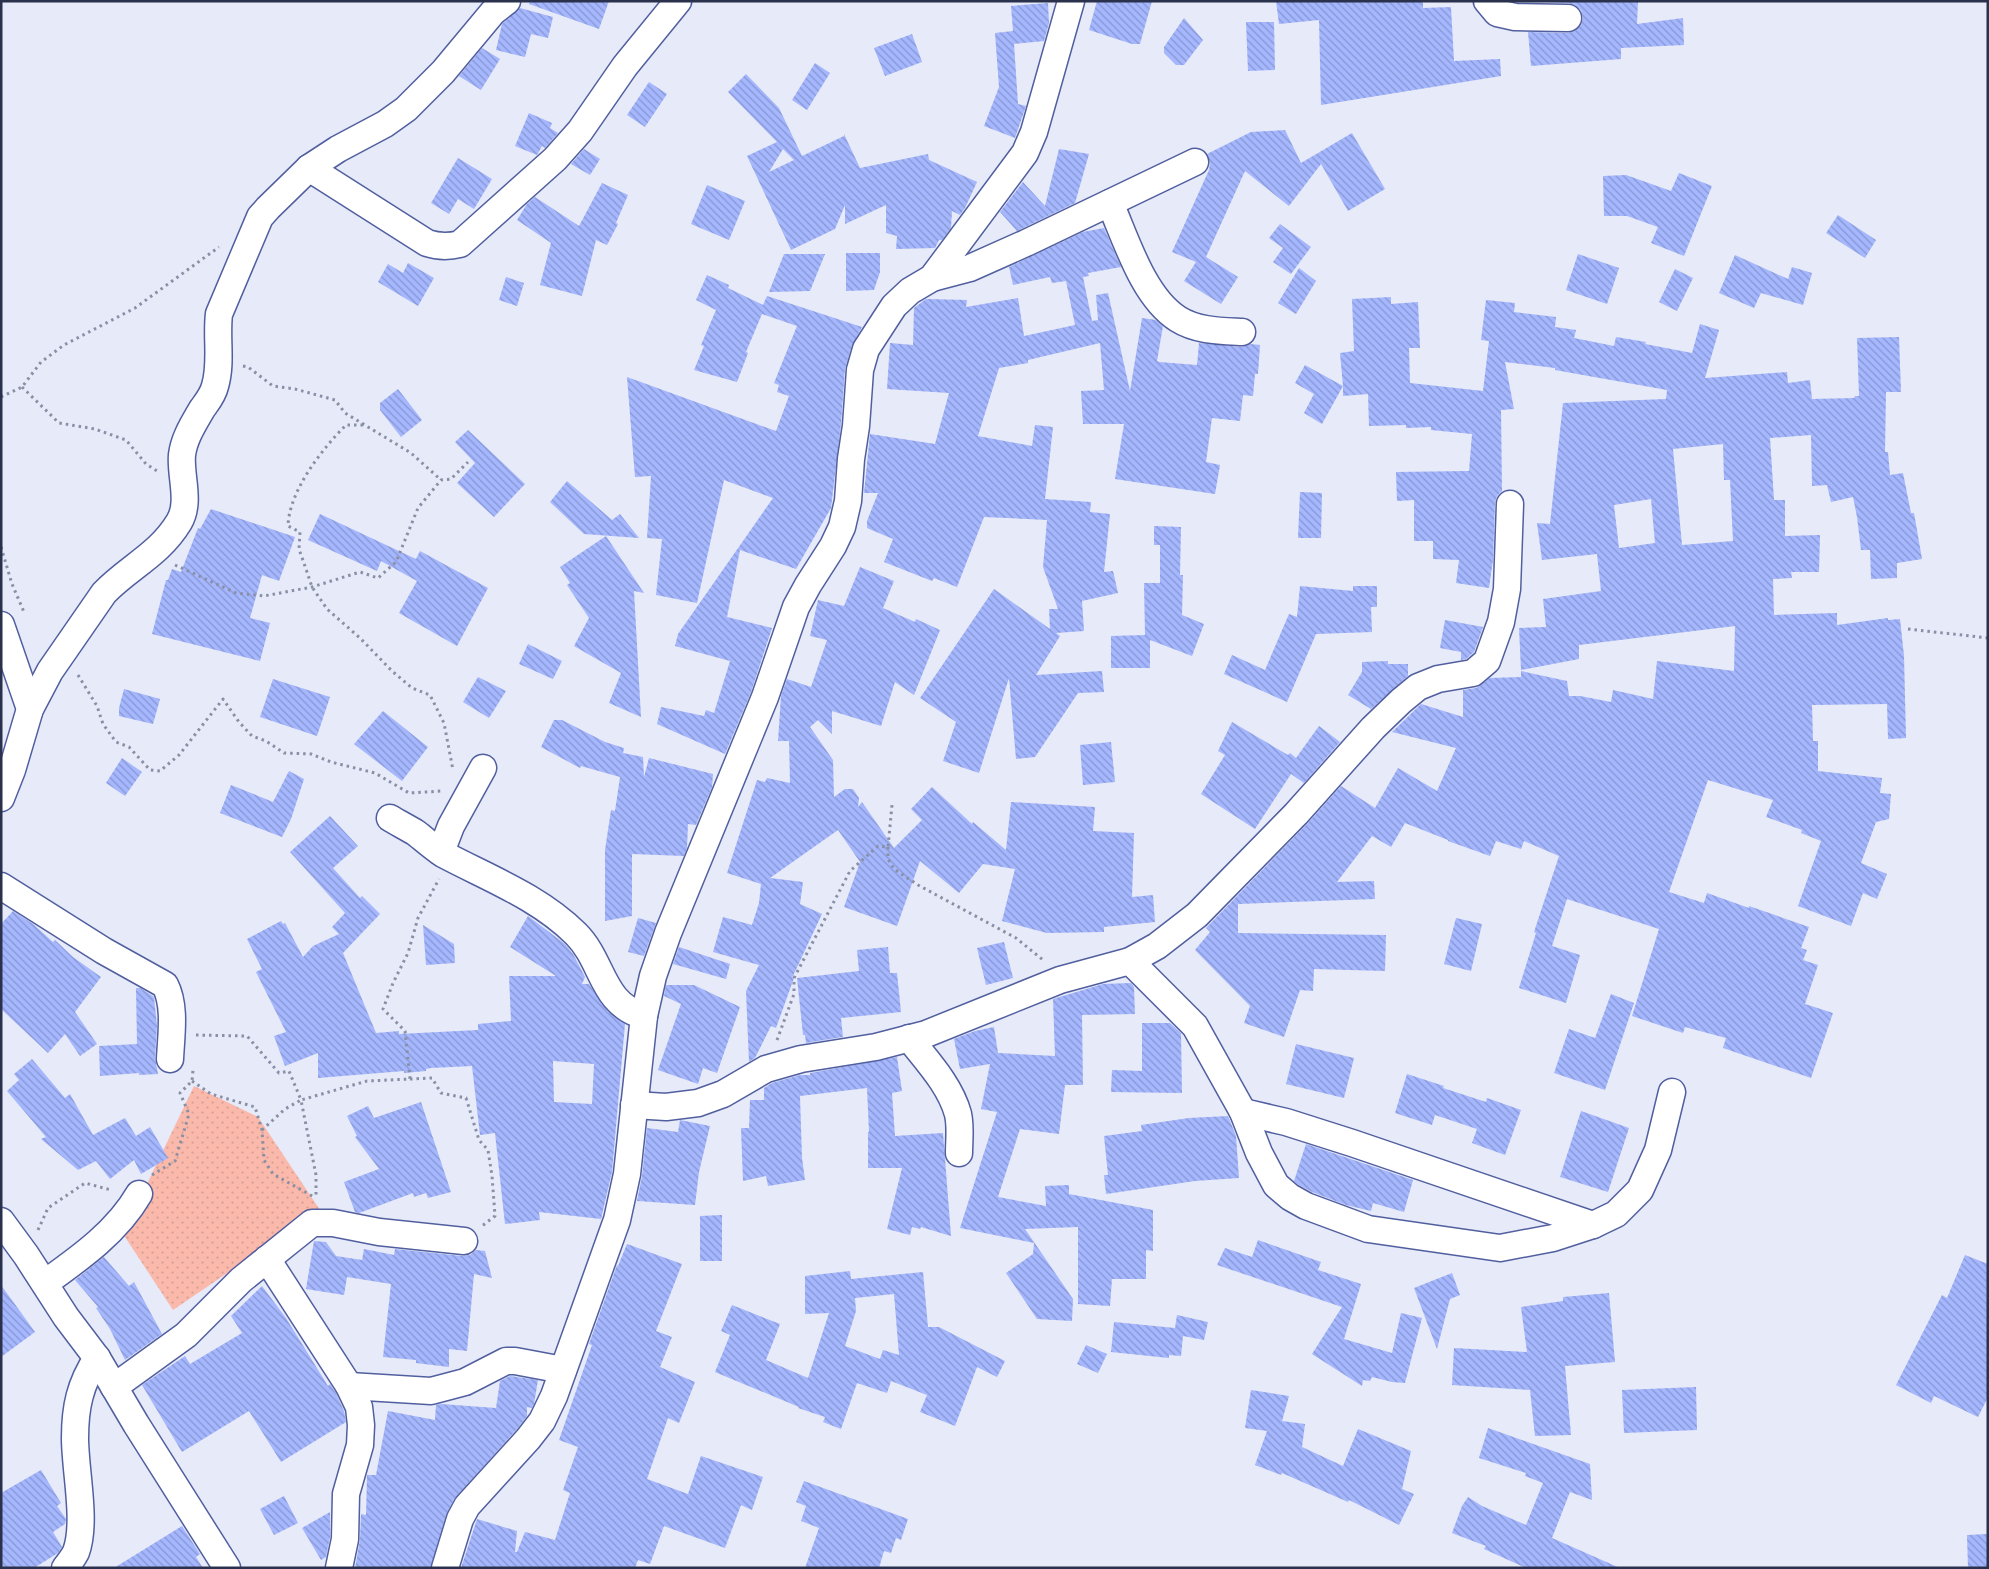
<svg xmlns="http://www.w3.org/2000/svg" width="1989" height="1569" viewBox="0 0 1989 1569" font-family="'DM Sans',sans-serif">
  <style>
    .grass { fill: url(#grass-dots) }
    .building { fill: url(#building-back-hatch); fill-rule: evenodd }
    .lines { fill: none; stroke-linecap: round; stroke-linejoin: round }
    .minor-casing { stroke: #515f9f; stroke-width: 29 }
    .path { stroke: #898fa4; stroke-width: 3; stroke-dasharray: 2.5 4; stroke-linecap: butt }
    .minor { stroke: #fff; stroke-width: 26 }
  </style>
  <defs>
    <pattern id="grass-dots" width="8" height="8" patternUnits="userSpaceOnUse" patternTransform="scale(1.25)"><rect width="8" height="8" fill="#fab9ab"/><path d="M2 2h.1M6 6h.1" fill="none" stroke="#d6a095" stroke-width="1.8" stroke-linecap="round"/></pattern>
    <pattern id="building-back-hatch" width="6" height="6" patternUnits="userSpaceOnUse" patternTransform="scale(1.25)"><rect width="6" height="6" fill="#a5b7fe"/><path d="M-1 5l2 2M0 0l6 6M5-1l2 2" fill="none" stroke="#8795d0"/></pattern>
  </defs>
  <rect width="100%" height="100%" fill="#e6eaf9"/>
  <polygon class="grass" points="194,1086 258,1117 320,1210 173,1310 123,1234"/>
  <g class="building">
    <polygon points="530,1 609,1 599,29 529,4"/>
    <polygon points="1097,1 1152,1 1140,44 1132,44 1089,30"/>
    <polygon points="1276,1 1423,1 1423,8 1451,7 1454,61 1500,59 1501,76 1321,105 1319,20 1279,24"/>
    <polygon points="1525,1 1638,1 1637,24 1683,18 1684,45 1621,48 1621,59 1531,66 1528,32 1568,33 1575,31 1581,25 1583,18 1581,10 1575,5 1569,3"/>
    <polygon points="1048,3 1049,23 1044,41 1014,44 1018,104 1026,106 1015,138 984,126 999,87 995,33 1013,31 1011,6"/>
    <polygon points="520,8 553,17 548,38 531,34 525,57 496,50 502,24"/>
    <polygon points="1184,18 1203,40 1184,65 1176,65 1164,53 1164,47"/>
    <polygon points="1246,22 1274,22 1275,70 1248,71"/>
    <polygon points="912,34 922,62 885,76 874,48"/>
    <polygon points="482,48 500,59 481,90 459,76"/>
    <polygon points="815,63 830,73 807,110 792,100"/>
    <path d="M746,74L779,108L802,156L844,136V134L860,168L928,154L929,160L977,182L965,208L960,215L952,211L951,228L942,240H939L935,248L896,249L897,236L886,233V205L845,224V205L835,229L791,250L747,156L777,142L728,92ZM783,149L794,160L769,172Z"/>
    <polygon points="649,82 667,94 645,127 627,115"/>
    <polygon points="529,113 552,123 550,128 558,133 545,148 542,146 537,155 515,146"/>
    <polygon points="1285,130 1301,163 1352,133 1385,189 1348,211 1321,164 1289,206 1245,171 1206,257 1238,277 1221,304 1184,281 1196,262 1172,252 1209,170 1210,163 1207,154 1251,132"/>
    <polygon points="584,149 600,159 590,175 571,164"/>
    <polygon points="1059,149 1089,154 1075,203 1017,231 1000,212 1023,182 1045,206"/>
    <polygon points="458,158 492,179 474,209 458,199 449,214 431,203"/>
    <polygon points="1679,173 1712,186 1684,256 1651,243 1658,227 1627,216 1604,216 1603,176 1626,175 1671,191"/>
    <polygon points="602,183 628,195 616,223 618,224 607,245 596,240 582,296 540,285 551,243 517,220 527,204 535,197 579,226"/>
    <polygon points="707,185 745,201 729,240 691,224"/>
    <polygon points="1838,215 1876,240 1865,258 1826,233"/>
    <polygon points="1280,224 1311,247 1291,274 1273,262 1283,248 1269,238"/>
    <polygon points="1104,228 1121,267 1088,273 1089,276 1083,277 1092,321 1098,320 1096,295 1108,293 1130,391 1142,318 1156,320 1163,326 1157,361 1159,362 1197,365 1199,343 1241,347 1251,344 1260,345 1258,374 1255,374 1253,396 1243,395 1240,421 1212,418 1206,462 1220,465 1215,494 1115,479 1124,424 1083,424 1081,391 1104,390 1100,343 1028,360 1028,363 999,368 978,436 1032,446 1035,425 1053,427 1045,499 1091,502 1090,512 1110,514 1104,572 1113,571 1118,593 1082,601 1084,631 1056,633 1060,636 1036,675 1102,671 1104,692 1078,693 1035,757 1016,759 1009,678 979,773 943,761 956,722 920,698 994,589 1050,629 1049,609 1058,609 1043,567 1047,520 984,517 957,587 934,578 932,581 884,562 893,539 867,528 867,521 878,493 864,493 870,434 935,444 949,393 887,389 890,343 913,345 914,308 926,299 967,300 966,307 1018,298 1024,336 1075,325 1066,281 1052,283 1050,277 1013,285 1009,267 1083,232"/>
    <polygon points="846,253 880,253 880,272 874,290 846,291"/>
    <polygon points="784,254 825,254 810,291 769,292"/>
    <polygon points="1578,254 1619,268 1607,304 1566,290"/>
    <polygon points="1735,255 1788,279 1792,267 1812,273 1803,305 1761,293 1754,308 1719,293"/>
    <polygon points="408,263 434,278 418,306 378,282 388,264 403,273"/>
    <polygon points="1299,268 1316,281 1296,314 1278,303"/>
    <polygon points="1675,269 1693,278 1677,311 1659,302"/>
    <polygon points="707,275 729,285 728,288 763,305 767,296 862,327 852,345 845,369 841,424 831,508 796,569 740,550 727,617 772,628 751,692 725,754 657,724 661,707 704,716 706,710 714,713 730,661 675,646 678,634 773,498 724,480 697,603 656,595 662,539 647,538 651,476 635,477 627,377 776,431 789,396 777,392 779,385 774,383 797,326 762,314 746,352 748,353 737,382 694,370 704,346 701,345 716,310 696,300"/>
    <polygon points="506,277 524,283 517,306 499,300"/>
    <path d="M1391,297V304L1418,302L1420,348H1409L1410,383L1483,391L1489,341L1481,340L1486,300L1515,303L1514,312L1556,317L1555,327L1576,330L1574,338L1614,346L1616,337L1646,342L1645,344L1692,353L1700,324L1719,330L1705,378L1787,372L1788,383L1810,380L1812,399L1854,398L1855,396H1859L1857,338L1899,337L1901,392H1886L1885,452H1888L1890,475L1903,473L1911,513H1914L1922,559L1897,563V578L1871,579L1870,550H1861L1857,517L1853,497L1831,502L1827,485L1812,486L1811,435L1770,438L1774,500H1785V536L1820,535L1819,572H1791L1792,578L1773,579L1774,615L1837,613V625L1888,618V620L1900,619L1904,656L1906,738L1888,739L1887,704L1812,705L1813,741H1818V771L1882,778L1880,793L1891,794L1889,819L1876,822L1861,863L1887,874L1877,899L1863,893L1851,926L1798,906L1821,841L1801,833L1802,830L1766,817L1773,800L1708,780L1669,892L1704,903L1707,893L1749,908V906L1809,927L1801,948L1807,950L1803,960L1818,965L1805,1004L1833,1013L1811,1078L1723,1048L1726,1038L1685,1027L1683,1033L1632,1016L1659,929L1567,899L1552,946L1580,955L1566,1003L1519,988L1536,933L1534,932L1559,856L1524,841L1521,849L1496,841L1490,856L1448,841V840L1405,823L1391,847L1372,836L1337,882L1374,881L1375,899L1238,904V933L1386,935L1385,971L1314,969L1313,991L1300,990L1284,1037L1244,1023L1250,1006L1195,950L1210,932L1206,928L1307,824L1341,786L1375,808L1398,768L1437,791L1456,748L1392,732L1421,704L1463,717V690L1476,688L1490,678L1521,677V671L1567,681L1569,696H1580L1611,702L1613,690L1653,699L1657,661L1734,671L1735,626L1579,645V659L1521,670L1519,628L1546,627L1543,599L1601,591L1597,554L1542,560L1537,523L1550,524L1563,403L1666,399L1667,390L1555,370V368L1505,362L1514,409L1501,410L1502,491L1497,496L1495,503L1493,560L1489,588L1456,583L1459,560L1433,559V541H1414V500L1397,501L1396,472L1469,471L1472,434L1431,430V427L1406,428V425L1369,426L1368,394L1343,396V386L1322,424L1304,413L1314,394L1295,383L1305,365L1343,386L1340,353L1354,351L1352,299ZM1723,444L1724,480H1730L1733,541L1682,545L1673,449ZM1651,499L1655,543L1619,548L1614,505Z"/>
    <polygon points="398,389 422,420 401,437 380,410 380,403"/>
    <polygon points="468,430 525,484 494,517 457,483 475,463 455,442"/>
    <polygon points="567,481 612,520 620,514 639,538 584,534 550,502"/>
    <polygon points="1300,492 1322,493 1321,538 1298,538"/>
    <polygon points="211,509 295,537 279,581 262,575 250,618 270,623 260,661 152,634 166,580 168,580 172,569 181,572 198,528 200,529"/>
    <polygon points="320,514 416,559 420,551 488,588 457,646 399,613 417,581 381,561 377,571 308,540"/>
    <polygon points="1154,526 1181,527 1180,575 1183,575 1182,615 1204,624 1192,656 1150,640 1150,668 1111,668 1111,636 1145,635 1144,583 1160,583 1160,545 1154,545"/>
    <polygon points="606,536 644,593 634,591 641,717 609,703 621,673 574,646 589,618 567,585 570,583 560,567"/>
    <polygon points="860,567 894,581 883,608 915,622 916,619 940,630 914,695 895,682 881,726 832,711 832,734 818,720 810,727 833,760 834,797 845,789 853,789 859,798 858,807 862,802 894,848 922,820 911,809 932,787 972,824 973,822 1006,850 1011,802 1095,807 1093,831 1134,833 1132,897 1153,895 1155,922 1104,927 1104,932 1047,933 1002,921 1015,869 983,864 959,893 920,861 897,926 844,907 860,862 838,830 770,878 803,882 800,904 822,914 792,978 794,978 776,1028 771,1026 755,1058 749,1062 746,991 759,965 713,952 723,917 752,925 759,903 761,884 727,873 757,780 765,782 767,778 790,783 789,741 778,741 781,696 787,679 811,687 827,640 810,636 818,600 844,606"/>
    <polygon points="1300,586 1353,591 1353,586 1377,586 1377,607 1371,607 1372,632 1316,634 1287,702 1224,674 1232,655 1265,670 1289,614 1297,617"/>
    <polygon points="1445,620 1483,627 1474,652 1466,659 1461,660 1461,652 1440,648"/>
    <polygon points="528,644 562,661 553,679 519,664"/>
    <polygon points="1388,661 1388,664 1408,664 1408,676 1371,709 1348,695 1362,672 1362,662"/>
    <polygon points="478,677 506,691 489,718 463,702"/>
    <polygon points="273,679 330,697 317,736 260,717"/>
    <polygon points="124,689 160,699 153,724 119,716 119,708"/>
    <polygon points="383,711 428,747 402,781 354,744"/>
    <polygon points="554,720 562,720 605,742 624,748 623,753 643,757 644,777 649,758 713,774 712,787 696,825 688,824 687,848 684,856 632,854 632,916 605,921 605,850 611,810 615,811 620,777 581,766 580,768 541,747"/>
    <polygon points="1232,722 1288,755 1290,753 1296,758 1319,726 1340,742 1304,783 1291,774 1255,829 1201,794 1225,755 1218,751"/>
    <polygon points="1111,742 1115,782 1083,785 1080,745"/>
    <polygon points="122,758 142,772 125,796 106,783"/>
    <polygon points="289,771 304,779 291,819 282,837 220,813 231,785 273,802"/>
    <path d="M330,816L358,846L333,868L360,898L362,896L380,914L343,953L376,1033L399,1031V1034L478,1030V1024L511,1021L509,976H556L510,947L528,916L565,944L573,954L585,977L582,984H589L608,1012L625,1024L612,1172L601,1219L539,1212L540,1220L505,1224L495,1133L480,1135L472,1066L431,1068L426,1069V1071L404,1073V1071L318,1078V1053L285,1066L274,1036L286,1032L256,972L262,969L247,939L281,921L283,924L285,923L303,957L313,946L339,934L332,927L345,913L290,852ZM553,1061L594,1064L592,1104L554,1102Z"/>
    <polygon points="13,911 33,924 53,942 55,940 73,957 101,977 75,1012 97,1044 80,1056 65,1034 48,1053 1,1009 1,924"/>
    <polygon points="638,918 656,923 644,956 628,952"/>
    <polygon points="1456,918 1482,924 1471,971 1444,964"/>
    <polygon points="423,925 454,944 455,963 426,965"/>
    <polygon points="1004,942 1013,978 986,985 977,948"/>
    <polygon points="679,947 730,964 726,979 673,964"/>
    <polygon points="888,947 890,973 897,973 901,1012 841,1018 843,1037 806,1043 805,1035 803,1035 797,978 859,971 857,950"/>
    <polygon points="1131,983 1134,987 1135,1014 1082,1015 1083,1085 1065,1085 1059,1134 1020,1129 998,1197 1046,1206 1045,1186 1069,1185 1069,1194 1153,1210 1153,1251 1146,1250 1146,1279 1112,1279 1110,1306 1078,1304 1078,1227 1025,1229 1073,1299 1072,1321 1037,1319 1006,1273 1033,1254 1034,1243 960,1228 997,1112 981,1109 990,1064 960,1069 954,1039 975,1031 994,1027 998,1053 1055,1056 1053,999 1103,984"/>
    <polygon points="666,985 694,985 740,1007 717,1073 703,1068 698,1084 658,1070 681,1004 664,996"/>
    <polygon points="136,988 140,988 153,996 154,998 157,1025 155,1058 158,1074 139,1075 139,1073 100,1076 99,1046 137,1044"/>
    <polygon points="1611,994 1634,1003 1605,1090 1554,1073 1569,1029 1595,1038"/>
    <polygon points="1142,1023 1170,1023 1181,1033 1182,1093 1111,1092 1112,1070 1142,1071"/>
    <polygon points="1296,1044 1354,1058 1344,1098 1286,1084"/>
    <polygon points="897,1057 902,1091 892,1093 895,1136 943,1133 951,1236 921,1227 920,1229 912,1227 910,1235 887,1229 902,1168 868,1168 868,1132 869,1132 867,1088 800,1096 802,1158 805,1180 768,1186 766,1176 743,1181 741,1128 749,1128 750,1100 764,1100 764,1088 772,1083 800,1075 810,1075 810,1073"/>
    <polygon points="32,1059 65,1098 70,1094 93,1135 125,1118 136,1136 150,1127 168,1158 141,1174 134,1160 110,1179 96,1161 78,1170 41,1139 46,1137 7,1091 19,1080 14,1074"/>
    <polygon points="1407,1074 1444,1086 1443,1088 1486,1102 1487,1098 1521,1110 1505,1155 1472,1143 1477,1129 1435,1115 1432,1125 1395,1113"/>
    <polygon points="421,1102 451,1192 428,1198 426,1193 414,1197 413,1193 359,1213 355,1212 344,1182 379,1169 355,1137 357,1136 347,1116 368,1106 374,1118"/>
    <polygon points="1581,1111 1629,1128 1608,1192 1560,1177"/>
    <polygon points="1228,1116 1236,1136 1239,1178 1195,1181 1106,1194 1104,1175 1108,1175 1104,1136 1142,1131 1141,1125 1189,1118"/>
    <polygon points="680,1120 710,1126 699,1172 695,1205 637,1201 642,1176 647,1128 678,1132"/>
    <polygon points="1306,1144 1413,1180 1404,1212 1373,1203 1371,1211 1346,1205 1312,1192 1299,1185 1294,1181"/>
    <polygon points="722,1215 722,1261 700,1261 700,1216"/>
    <polygon points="1258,1240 1321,1262 1318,1270 1361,1284 1344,1339 1392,1353 1401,1313 1422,1318 1405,1383 1392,1382 1372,1377 1370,1381 1363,1380 1362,1386 1312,1354 1342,1307 1217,1265 1225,1248 1252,1257"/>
    <polygon points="314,1241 326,1242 336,1256 362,1260 364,1249 394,1255 395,1249 462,1256 470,1255 476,1250 485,1251 492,1278 474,1274 467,1351 449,1349 449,1367 416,1363 416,1360 383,1357 391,1284 347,1277 344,1295 306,1289"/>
    <polygon points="627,1244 682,1264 656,1331 672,1337 660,1367 695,1382 679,1423 668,1418 647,1479 688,1494 701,1456 763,1477 752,1510 741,1505 725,1548 664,1526 650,1564 638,1560 635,1568 461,1568 477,1519 517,1531 515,1552 517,1552 525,1532 555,1540 570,1493 563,1490 578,1447 559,1440 592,1345 589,1344 617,1265 618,1266"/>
    <polygon points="1965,1255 1988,1264 1988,1397 1978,1417 1934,1396 1931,1403 1896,1385 1942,1295 1947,1298"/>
    <polygon points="104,1257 129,1286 134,1282 162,1334 125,1360 110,1329 96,1308 98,1307 75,1280"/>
    <path d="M850,1271L851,1279L923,1272L928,1327H939L1005,1361L997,1377L977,1367L955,1426L920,1412L927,1395L891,1381L887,1393L857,1383L841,1429L823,1422L825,1417L798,1408L799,1407L715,1372L730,1335L721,1331L732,1305L780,1324L766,1360L808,1378L829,1313L805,1314V1276ZM894,1294L899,1355L883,1350L880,1359L845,1346L856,1311L855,1298Z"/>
    <polygon points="1452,1273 1460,1295 1450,1299 1437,1349 1414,1288"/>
    <polygon points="1,1285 35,1332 1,1357"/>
    <polygon points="262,1286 286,1318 328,1386 330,1384 336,1393 344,1411 346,1422 281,1462 249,1411 182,1452 142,1385 185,1356 190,1364 242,1333 231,1316"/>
    <polygon points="1609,1293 1615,1362 1565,1366 1571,1435 1535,1436 1530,1390 1452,1385 1454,1348 1527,1352 1521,1307 1563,1301 1563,1297"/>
    <polygon points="1177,1315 1208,1322 1204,1340 1183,1336 1181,1356 1169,1355 1169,1358 1111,1352 1114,1322 1175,1328"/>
    <polygon points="1086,1345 1107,1354 1098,1373 1077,1364"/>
    <polygon points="510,1376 538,1380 534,1404 532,1408 527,1407 527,1416 517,1429 454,1499 446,1515 430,1568 355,1568 360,1540 361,1514 366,1515 367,1477 367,1475 376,1475 388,1411 435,1420 436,1405 441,1404 496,1408 500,1381"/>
    <polygon points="1696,1387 1697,1430 1624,1433 1622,1390"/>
    <polygon points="1251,1390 1289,1396 1282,1421 1305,1424 1302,1447 1343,1466 1358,1429 1411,1451 1402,1489 1414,1494 1399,1525 1349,1500 1348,1502 1282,1473 1281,1475 1255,1465 1267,1431 1245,1428"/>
    <polygon points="1488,1428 1590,1464 1592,1500 1570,1492 1552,1538 1620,1568 1526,1568 1484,1549 1486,1546 1452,1533 1462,1506 1468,1497 1482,1506 1526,1525 1543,1483 1525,1476 1526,1473 1479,1458"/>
    <polygon points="41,1470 61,1503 57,1506 66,1519 65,1524 53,1532 62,1547 58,1553 34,1568 1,1568 1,1493"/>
    <polygon points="804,1481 908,1519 901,1540 896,1538 891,1553 884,1551 879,1568 805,1568 819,1528 801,1521 806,1506 796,1502"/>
    <polygon points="284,1496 298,1523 274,1535 260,1509"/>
    <polygon points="330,1512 330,1537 326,1557 321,1560 302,1528"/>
    <polygon points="182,1526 200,1554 196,1557 203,1568 114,1568"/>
    <polygon points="1987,1534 1988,1568 1968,1568 1967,1535"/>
  </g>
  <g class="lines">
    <defs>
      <g id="minor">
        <polyline points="1487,1 1497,13 1515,17 1568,18"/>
        <path d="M309,168L427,243C439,247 448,247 460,244L555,159L580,131L625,66L678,1"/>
        <path d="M1110,203C1126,239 1143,297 1178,319C1197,331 1221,331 1242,332"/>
        <polyline points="932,278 970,268 1026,243 1195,162"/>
        <polyline points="1,625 30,709"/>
        <path d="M1,798L12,770L30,709L50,671L104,593C129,567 159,555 179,522C191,502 180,476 182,455C184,438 194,423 202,409C207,402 213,395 215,386C222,363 216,337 219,314L260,217L268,208L309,168L338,149L385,124L406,109L443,72L493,12L507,1"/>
        <path d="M390,818C398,823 408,828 416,833C425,840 434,848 443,854C488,878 539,897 576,934C604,962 601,1004 644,1016"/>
        <polyline points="441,852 451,826 483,768"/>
        <path d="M1,886L104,951L165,985C176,1006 171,1036 170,1059"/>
        <polyline points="1130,961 1195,1026 1243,1112 1259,1153 1276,1185 1290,1197 1306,1206 1368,1229 1500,1248 1553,1238 1593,1225 1616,1214 1640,1190 1658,1150 1672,1092"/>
        <path d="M909,1038C927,1061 950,1085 958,1114C961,1127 959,1140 959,1153"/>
        <polyline points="634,1105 666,1107 698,1103 723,1094 766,1069 801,1059 876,1047 926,1034 1060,980 1130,961 1157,946 1197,915 1296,814 1373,728 1401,701 1418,687 1438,679 1473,673 1487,661 1501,622 1507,589 1510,504"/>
        <polyline points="1243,1112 1286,1122 1352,1143 1593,1225"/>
        <polyline points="1,1221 26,1255 66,1317 97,1358 136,1424 227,1568"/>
        <polyline points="267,1259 349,1386 359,1407 361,1425 360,1445 346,1494 345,1539 339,1568"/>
        <path d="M45,1283C80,1258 117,1232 139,1194"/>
        <polyline points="349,1386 431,1391 465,1382 506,1361 515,1361 563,1370"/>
        <polyline points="114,1387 186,1335 241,1280 312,1223 333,1223 379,1232 464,1241"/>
        <path d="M65,1568C69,1563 73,1558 76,1552C87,1522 75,1471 75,1438C75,1407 80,1384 97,1358"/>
        <polyline points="445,1568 460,1519 467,1506 528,1439 542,1421 554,1396 617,1220 627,1174 644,1016 653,976 668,933 765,697 796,607 808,585 833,546 842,527 848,501 851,459 856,426 860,370 866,349 894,306 910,291 932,278 1025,153 1034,132 1071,1"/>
      </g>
    </defs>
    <use href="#minor" class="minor-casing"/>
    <g class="path">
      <polyline points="243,366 248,367 273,386 295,389 335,400 345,413 411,453 441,480"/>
      <polyline points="22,387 59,423 95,429 126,440 146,464 157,471"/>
      <polyline points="1,397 22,387 41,362 64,345 135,308 219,247"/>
      <path d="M363,425H346C322,449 289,491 288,526L300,532L299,549L306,569L312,587L327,609L360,638L392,671L412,688L430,695L444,723L453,770"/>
      <polyline points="1,547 12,584 24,612"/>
      <polyline points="175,565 236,593 264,596 312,587 360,572 378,578 396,562 418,508 441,480 451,479 468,462"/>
      <polyline points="1908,629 1988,638"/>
      <polyline points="78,675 97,706 103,724 116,742 129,747 150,770 160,771 179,755 223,699 239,722 252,736 266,741 284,753 311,754 331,762 375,773 409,793 442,791"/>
      <polyline points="888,847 888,859 894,869 918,885 1016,938 1043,960"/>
      <polyline points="196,1035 247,1036 279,1073 289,1071 301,1100 367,1081 410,1079 405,1031 383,1009 393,983 408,953 418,918 439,879"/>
      <polyline points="777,1040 794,994 794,978 850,871 878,846 888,847 892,805"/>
      <polyline points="410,1079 432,1078 441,1093 466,1098 479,1140 488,1150 492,1176 495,1216 482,1226"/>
      <polyline points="192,1081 211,1094 255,1107 262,1130 264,1160 273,1174 314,1197"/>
      <polyline points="262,1130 285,1109 301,1100 316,1175 316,1198"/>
      <polyline points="152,1175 175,1161 189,1114 180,1093 192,1081 193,1070"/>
      <polyline points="38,1230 48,1208 85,1183 111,1190"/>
    </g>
    <use href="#minor" class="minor"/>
  </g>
  <rect width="1989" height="1569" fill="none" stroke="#2a314d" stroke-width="5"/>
</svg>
